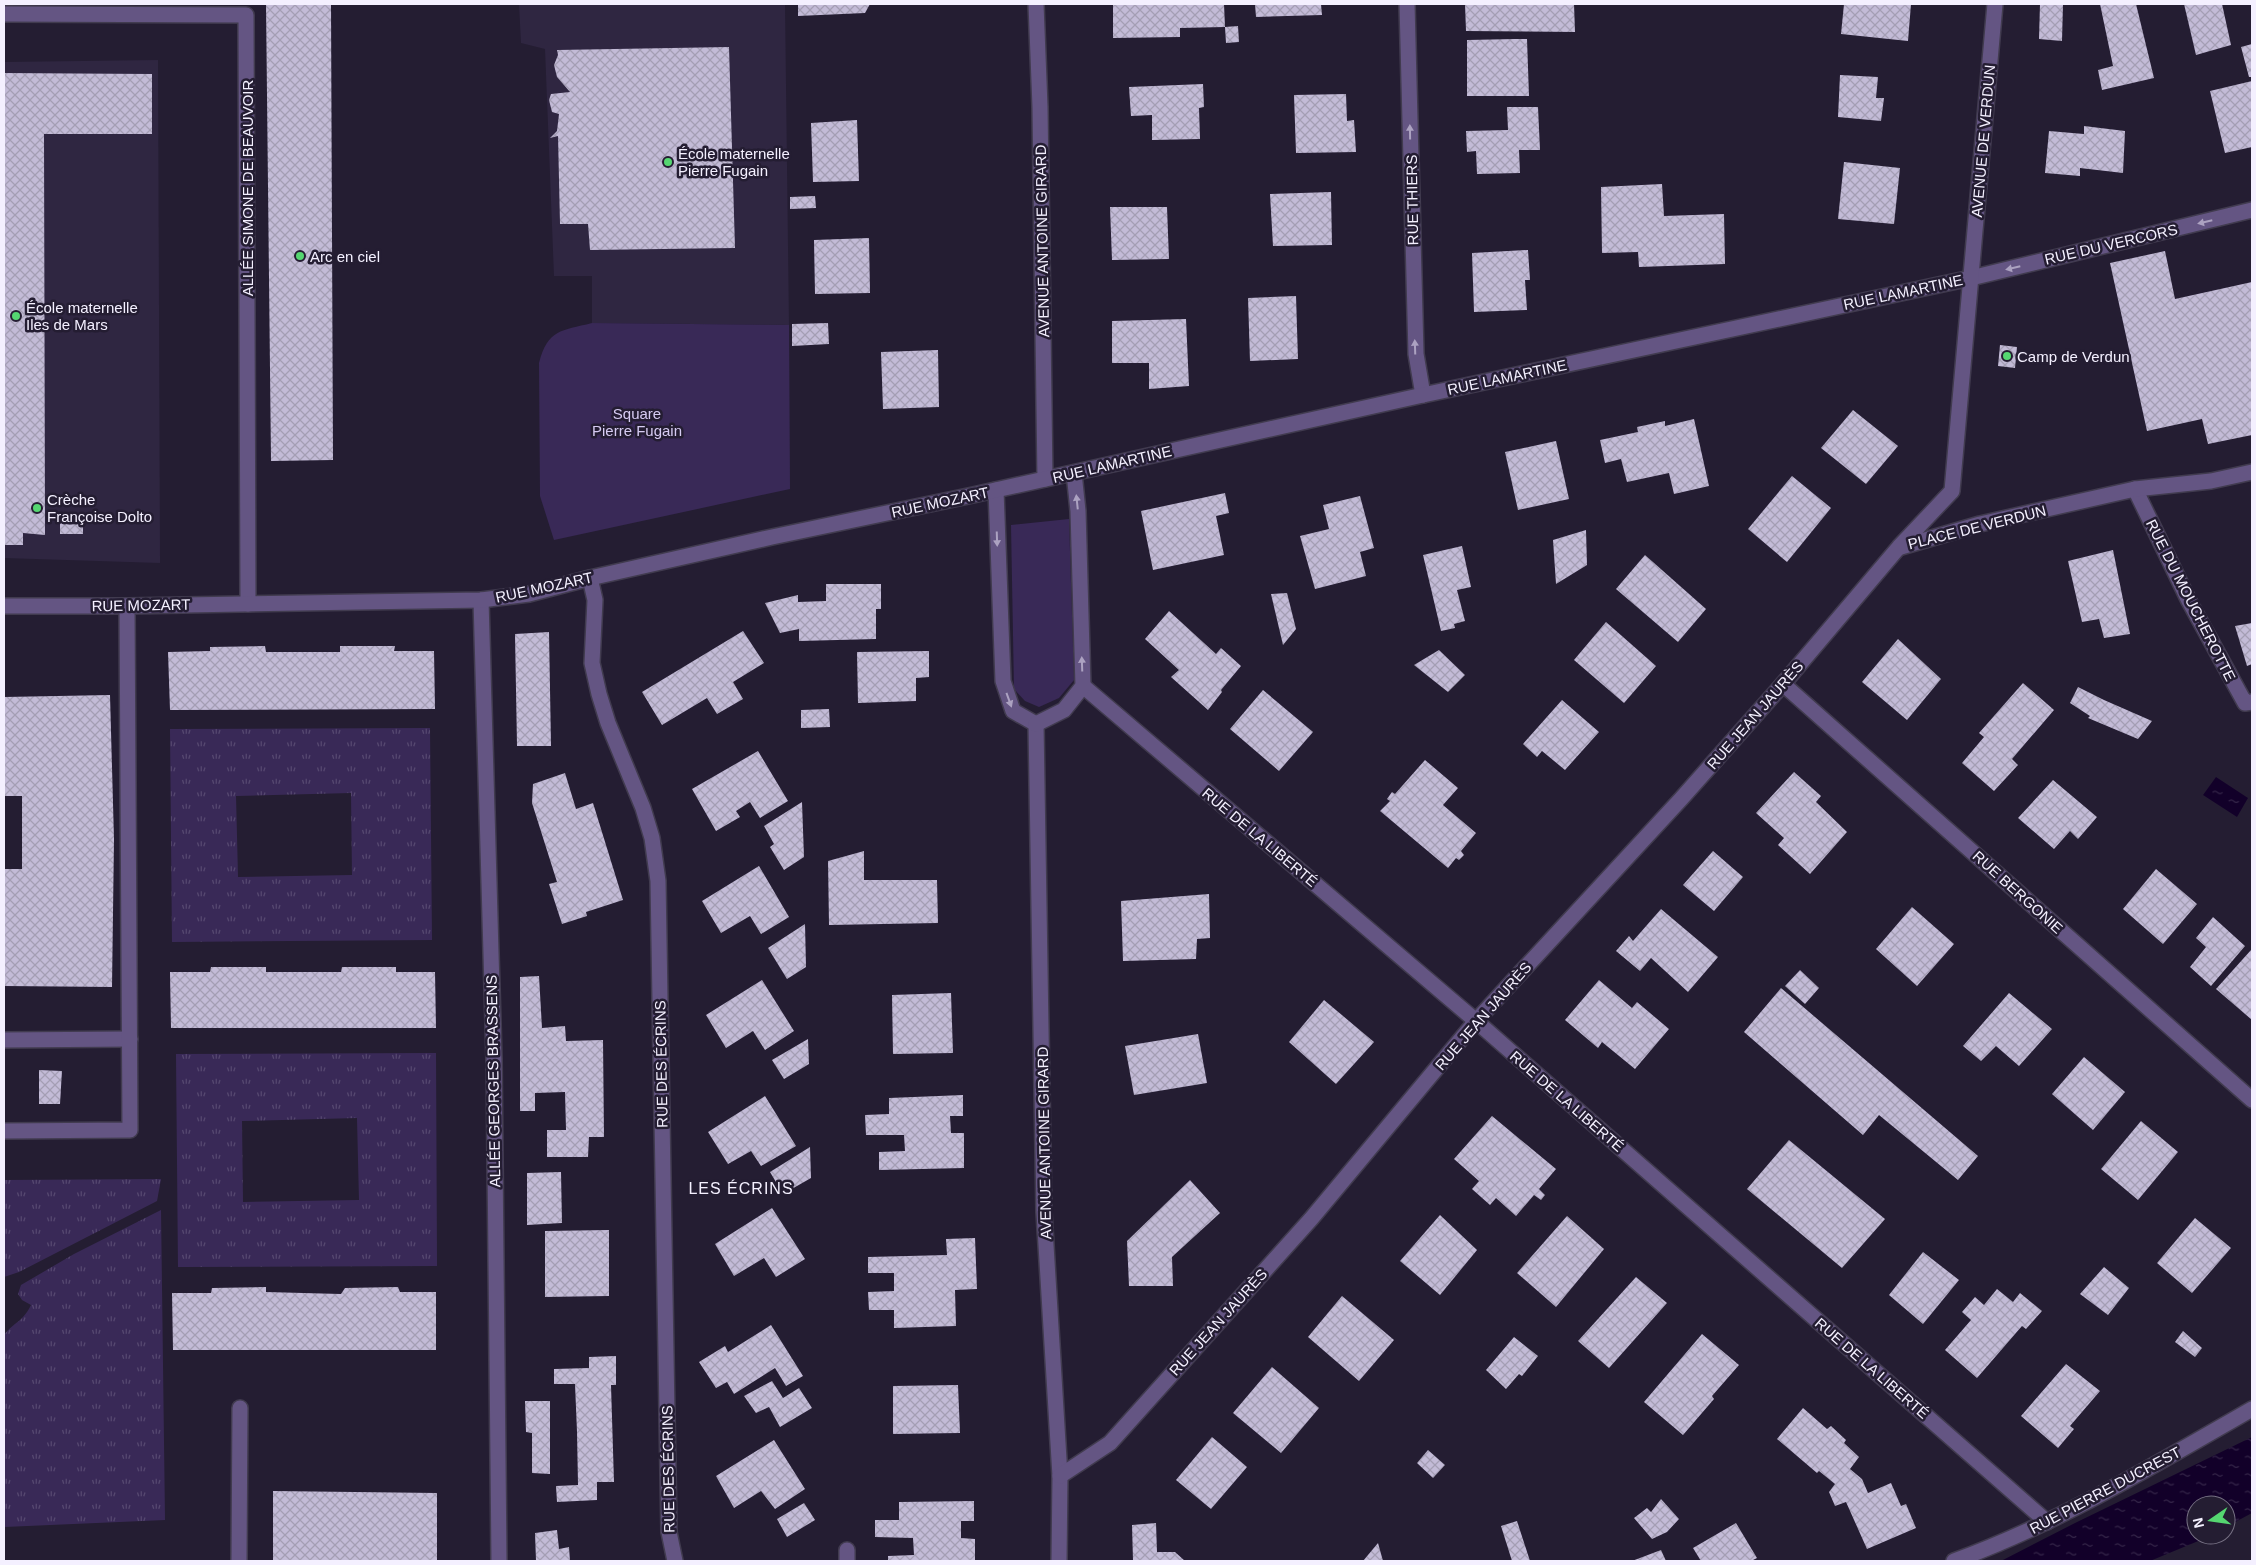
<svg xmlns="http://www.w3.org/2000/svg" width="2256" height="1565" viewBox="0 0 2256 1565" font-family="Arial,sans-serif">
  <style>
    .built { fill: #2f2641 }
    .grass { fill: url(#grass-tufts); fill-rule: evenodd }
    .park { fill: #392957 }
    .water { fill: url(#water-ripples) }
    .building { fill: url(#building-cross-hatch) }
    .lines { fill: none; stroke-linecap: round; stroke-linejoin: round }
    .lane-casing { stroke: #413b4f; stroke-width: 18 }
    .street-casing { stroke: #413b4f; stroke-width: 18 }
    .lane { stroke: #645583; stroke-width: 15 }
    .street { stroke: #645583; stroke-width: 15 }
    .oneway { fill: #aca2c1 }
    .poi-dot { fill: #55d671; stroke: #241d32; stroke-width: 2 }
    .labels { text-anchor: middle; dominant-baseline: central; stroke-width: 5; stroke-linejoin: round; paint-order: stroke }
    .street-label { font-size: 15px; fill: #f4f0ff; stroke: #241d32 }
    .poi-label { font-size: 15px; fill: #f4f0ff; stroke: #241d32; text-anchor: start }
    .park-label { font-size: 15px; fill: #d6cbf2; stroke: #241d32 }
    .neighbourhood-label { font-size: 16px; letter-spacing: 1px; fill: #f4f0ff; stroke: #241d32 }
  </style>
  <defs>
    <pattern id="grass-tufts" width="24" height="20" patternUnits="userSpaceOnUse" patternTransform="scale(1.25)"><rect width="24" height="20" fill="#392957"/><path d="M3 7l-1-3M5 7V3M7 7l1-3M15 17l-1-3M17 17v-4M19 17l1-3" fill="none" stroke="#564870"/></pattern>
    <pattern id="water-ripples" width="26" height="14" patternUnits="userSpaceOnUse" patternTransform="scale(1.25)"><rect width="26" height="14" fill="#120029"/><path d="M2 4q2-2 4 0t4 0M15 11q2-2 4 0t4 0" fill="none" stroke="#352649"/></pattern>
    <pattern id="building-cross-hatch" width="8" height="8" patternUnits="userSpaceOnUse" patternTransform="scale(1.25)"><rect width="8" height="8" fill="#c3bbd7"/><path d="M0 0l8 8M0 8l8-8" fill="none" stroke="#a49eb4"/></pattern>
  </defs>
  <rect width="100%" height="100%" fill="#241d32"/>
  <g class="built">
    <polygon points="519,4 785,4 789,325 592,323 592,276 554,276 545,49 521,43"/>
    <polygon points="158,60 160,563 4,558 4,62"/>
  </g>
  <g class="grass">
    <path d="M430,728L432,940L172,942L170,729ZM351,793L352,875L238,877L236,796Z"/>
    <path d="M436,1053L437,1266L178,1267L176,1054ZM357,1118L359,1200L243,1202L242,1121Z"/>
    <polygon points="161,1179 157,1201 19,1272 4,1277 4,1180"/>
    <path d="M161,1210L165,1520L4,1527V1335C15,1321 22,1323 31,1305L22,1300L18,1294L21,1285L74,1254Z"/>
  </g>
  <g class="park">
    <path d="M592,323L789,325L790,489L554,540L540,496L539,363C548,329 561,331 592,323Z"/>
    <polygon points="1069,519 1074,680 1059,698 1039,707 1025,701 1014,689 1011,525"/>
  </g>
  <g class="water">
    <polygon points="2216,777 2248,798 2237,817 2203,795"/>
    <polygon points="2252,1437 2252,1513 2226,1527 2226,1505 2196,1505 2196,1535 2212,1535 2208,1537 2150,1561 2001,1561 2075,1523"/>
  </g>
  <g class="building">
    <polygon points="266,4 331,4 333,460 271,461"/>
    <polygon points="798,4 870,4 865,13 798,16"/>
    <polygon points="1113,4 1224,4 1225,27 1238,26 1239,42 1226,43 1225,27 1180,28 1180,37 1113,38"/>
    <polygon points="1255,4 1321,4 1322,15 1256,17"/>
    <polygon points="1465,4 1574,4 1575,32 1466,31"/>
    <polygon points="1844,4 1911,4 1908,41 1841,34"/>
    <polygon points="2040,4 2063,4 2062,41 2039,39"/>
    <polygon points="2100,4 2136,4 2154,78 2102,90 2098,70 2113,66"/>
    <polygon points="2184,4 2222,4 2231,45 2196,55"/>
    <polygon points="1515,39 1527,39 1529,96 1467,96 1467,40"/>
    <polygon points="2252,44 2252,77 2249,77 2241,47"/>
    <polygon points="729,47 735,248 590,250 588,224 560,224 558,136 550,138 557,131 559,114 552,112 549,100 551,94 570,92 557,77 554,65 558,55 557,50"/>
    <polygon points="4,73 152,74 152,134 44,134 45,535 23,533 23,545 4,545"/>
    <polygon points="1840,75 1878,77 1876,98 1884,98 1881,121 1838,117"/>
    <polygon points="2252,81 2252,147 2225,153 2210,91"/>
    <polygon points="1203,84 1204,107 1199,108 1200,139 1152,140 1152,115 1131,116 1129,87"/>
    <polygon points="1346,94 1347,121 1354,120 1356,152 1296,153 1294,95"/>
    <polygon points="1507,107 1538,107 1540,150 1519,150 1520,173 1477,174 1476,151 1467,152 1466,131 1508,130"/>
    <polygon points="857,120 859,181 813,182 811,123"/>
    <polygon points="2084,126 2125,131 2123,173 2080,168 2080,176 2045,173 2049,131 2084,134"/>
    <polygon points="1844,162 1900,168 1894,224 1838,219"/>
    <polygon points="1662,184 1664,216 1724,214 1725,264 1639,267 1638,252 1602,253 1601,187"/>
    <polygon points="1331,192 1332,245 1273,246 1270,194"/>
    <polygon points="815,196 816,208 790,209 790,197"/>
    <polygon points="1110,207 1167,207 1169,259 1112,260"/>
    <polygon points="869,238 870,293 815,294 814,240"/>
    <polygon points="1528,250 1530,280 1525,280 1527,310 1474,312 1472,253"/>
    <polygon points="2165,251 2175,299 2252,282 2252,435 2208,444 2202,419 2147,431 2110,263"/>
    <polygon points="1296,296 1298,359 1250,361 1248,298"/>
    <polygon points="1186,319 1189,386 1149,389 1149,363 1112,363 1112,321"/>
    <polygon points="828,323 829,344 792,346 792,324"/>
    <polygon points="2000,345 2017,347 2015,368 1998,366"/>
    <polygon points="938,350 939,407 883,409 881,352"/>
    <polygon points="1853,410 1898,446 1866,484 1821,448"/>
    <polygon points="1694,419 1709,486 1674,494 1669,473 1627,482 1621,459 1605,463 1600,440 1638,432 1637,427 1665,421 1665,426"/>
    <polygon points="1556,441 1569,499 1518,510 1505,452"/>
    <polygon points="1792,476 1831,508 1787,562 1748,529"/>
    <polygon points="1225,493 1229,513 1216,516 1224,555 1153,570 1141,511"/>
    <polygon points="1360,496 1374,548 1360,552 1366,576 1315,589 1300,536 1329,529 1323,505"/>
    <polygon points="83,516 83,534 60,534 60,517"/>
    <polygon points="1586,530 1587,565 1556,584 1553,540"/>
    <polygon points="1462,546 1471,587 1457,590 1465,621 1454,624 1455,628 1441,631 1423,555"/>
    <polygon points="2113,550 2130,634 2104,638 2099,619 2082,622 2068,561"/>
    <polygon points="1645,555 1706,609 1678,642 1616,589"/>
    <polygon points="826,584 881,584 881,609 876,609 876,639 799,641 799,629 780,633 765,603 798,595 798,602 826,601"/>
    <polygon points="1287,593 1296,629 1283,645 1271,594"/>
    <polygon points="1169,611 1216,654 1221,648 1241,666 1221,690 1222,692 1208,710 1171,677 1179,670 1145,639"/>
    <polygon points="1606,622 1656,666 1624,703 1574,660"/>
    <polygon points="2252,623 2252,664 2247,666 2235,626"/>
    <polygon points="743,631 764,663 733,682 743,699 717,714 707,698 662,725 642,692"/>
    <polygon points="549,632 551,746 517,746 515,634"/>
    <polygon points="1898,639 1941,679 1907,720 1862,682"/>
    <polygon points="265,646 266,652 340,652 340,646 395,646 394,651 434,651 435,709 170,710 168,652 210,651 210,647"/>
    <polygon points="1439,650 1465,675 1448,692 1414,665"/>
    <polygon points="929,651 929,677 916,678 916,701 858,703 857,652"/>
    <polygon points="2023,683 2054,710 2012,759 2018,765 1994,791 1962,763 1984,737 1979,733"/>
    <polygon points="2078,687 2104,700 2152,721 2138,739 2088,718 2090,716 2070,703"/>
    <polygon points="1263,690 1313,732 1279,771 1230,729"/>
    <polygon points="110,695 114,839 112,987 4,986 4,869 22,869 22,796 4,796 4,697"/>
    <polygon points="1562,700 1599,732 1565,770 1542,751 1537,757 1523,744"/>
    <polygon points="829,709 830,727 801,728 801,710"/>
    <polygon points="758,751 788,801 760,818 750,802 736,811 740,817 716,831 692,789"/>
    <polygon points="1425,760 1458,788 1443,805 1476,833 1461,851 1464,855 1459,860 1456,858 1448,868 1380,811 1390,801 1387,799 1392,792 1395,794"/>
    <polygon points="1794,772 1821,796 1816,802 1847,832 1810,874 1778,845 1784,838 1756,813"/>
    <polygon points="565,773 576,809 593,803 623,900 586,912 587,916 562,924 549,884 557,882 532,803 533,784"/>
    <polygon points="2053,780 2097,817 2078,839 2070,831 2054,849 2018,818"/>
    <polygon points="802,802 804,857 784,870 770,847 774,844 764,826"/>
    <polygon points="864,851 864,880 937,880 938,923 829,925 828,861"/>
    <polygon points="1713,851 1743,877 1714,911 1683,885"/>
    <polygon points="759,866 789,917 761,934 750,916 721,933 702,901"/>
    <polygon points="2156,869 2197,904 2163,944 2123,909"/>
    <polygon points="1209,894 1210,938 1197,939 1196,959 1123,961 1121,901"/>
    <polygon points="1912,907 1954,944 1917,986 1876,949"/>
    <polygon points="1661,909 1718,957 1688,992 1651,958 1640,971 1616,951 1629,936 1633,941"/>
    <polygon points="2213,917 2245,946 2211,986 2190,967 2206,947 2196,938"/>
    <polygon points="805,924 806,967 787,979 768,948"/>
    <polygon points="2251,950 2252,951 2252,1020 2216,989"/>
    <polygon points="211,967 266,967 266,972 341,972 342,967 396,967 396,972 435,972 436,1028 171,1028 170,972 210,972"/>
    <polygon points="1800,970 1819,988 1805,1004 1785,986"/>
    <polygon points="539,976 542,1028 565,1026 566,1041 603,1040 604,1137 589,1137 588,1157 547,1157 547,1130 566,1130 565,1092 535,1093 535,1111 520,1111 520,977"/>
    <polygon points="762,980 794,1031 765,1050 753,1031 726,1048 706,1015"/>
    <polygon points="1599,980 1632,1008 1637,1002 1669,1029 1635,1069 1602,1042 1598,1048 1565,1020"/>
    <polygon points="1781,988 1978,1156 1958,1180 1879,1115 1863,1135 1744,1032"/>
    <polygon points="951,993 953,1053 893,1054 892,995"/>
    <polygon points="2009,993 2052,1029 2019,1066 1996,1046 1981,1061 1963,1046"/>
    <polygon points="1324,1000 1374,1042 1336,1084 1289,1042"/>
    <polygon points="1198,1034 1207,1083 1134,1095 1125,1046"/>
    <polygon points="808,1039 809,1064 784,1079 772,1060"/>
    <polygon points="2084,1057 2125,1092 2093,1130 2052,1094"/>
    <polygon points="39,1070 62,1071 60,1104 39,1104"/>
    <polygon points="963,1095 963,1116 950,1116 951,1133 964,1133 964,1168 879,1170 879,1152 905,1151 904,1135 866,1135 865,1115 889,1114 889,1098"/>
    <polygon points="765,1096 796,1146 761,1166 751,1151 728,1164 708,1132"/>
    <polygon points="1492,1116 1556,1169 1539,1189 1545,1195 1541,1200 1534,1195 1516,1216 1496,1198 1490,1205 1472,1189 1479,1181 1454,1159"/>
    <polygon points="2141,1121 2178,1152 2138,1200 2101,1169"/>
    <polygon points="1789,1140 1885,1219 1842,1268 1747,1189"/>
    <polygon points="810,1147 811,1178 783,1194 770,1172"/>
    <polygon points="561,1172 562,1223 527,1225 527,1173"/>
    <polygon points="1190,1180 1220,1213 1172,1257 1173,1286 1129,1286 1127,1241"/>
    <polygon points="772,1208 805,1259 776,1277 764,1258 734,1276 715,1244"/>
    <polygon points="1440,1215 1477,1250 1440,1295 1400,1261"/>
    <polygon points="1567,1216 1604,1249 1556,1307 1517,1273"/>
    <polygon points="2195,1218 2231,1248 2192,1293 2157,1263"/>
    <polygon points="609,1230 609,1296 545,1297 545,1231"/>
    <polygon points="975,1238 977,1289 955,1290 956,1326 894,1328 894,1310 869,1310 868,1292 894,1291 894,1273 868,1273 868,1257 947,1255 946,1239"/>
    <polygon points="1923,1252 1959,1280 1923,1324 1889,1295"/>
    <polygon points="2104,1267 2129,1288 2108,1315 2080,1294"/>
    <polygon points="1636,1277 1667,1303 1609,1368 1578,1341"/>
    <polygon points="266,1287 266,1292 341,1294 345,1288 398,1287 400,1292 436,1292 436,1350 173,1350 172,1293 211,1293 212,1288"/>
    <polygon points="1997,1289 2013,1302 2020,1293 2042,1311 2026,1329 2022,1326 1977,1378 1945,1350 1971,1320 1962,1312 1975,1297 1984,1305"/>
    <polygon points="1342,1296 1394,1340 1359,1381 1308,1337"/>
    <polygon points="771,1325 803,1376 786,1386 775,1368 734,1394 727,1382 716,1388 699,1362 725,1346 728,1352"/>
    <polygon points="2183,1331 2202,1348 2195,1357 2175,1342"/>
    <polygon points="1702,1334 1739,1365 1712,1396 1714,1399 1683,1435 1644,1402"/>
    <polygon points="1514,1337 1538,1356 1522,1376 1519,1374 1506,1389 1486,1370"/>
    <polygon points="616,1356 616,1385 611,1385 614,1482 597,1482 597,1500 557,1502 556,1486 578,1485 577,1432 575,1384 554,1384 554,1369 589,1368 589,1357"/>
    <polygon points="2066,1364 2100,1391 2070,1426 2074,1429 2058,1448 2021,1416"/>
    <polygon points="1272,1367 1319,1408 1281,1453 1233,1413"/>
    <polygon points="772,1381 783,1398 799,1388 812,1408 780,1427 769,1407 756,1413 744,1396"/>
    <polygon points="958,1385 960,1433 893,1434 893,1386"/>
    <polygon points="525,1401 550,1401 550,1474 532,1473 532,1433 526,1432"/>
    <polygon points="1803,1408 1827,1429 1831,1426 1846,1440 1844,1443 1859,1457 1850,1469 1862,1479 1868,1493 1891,1483 1901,1506 1906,1504 1916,1528 1867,1549 1846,1502 1835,1506 1829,1492 1835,1484 1819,1471 1817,1473 1777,1439"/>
    <polygon points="1212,1437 1247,1467 1211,1509 1176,1480"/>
    <polygon points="774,1440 805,1489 775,1509 761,1491 734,1508 716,1476"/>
    <polygon points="1428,1450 1445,1465 1433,1478 1417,1463"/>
    <polygon points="273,1491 437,1493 437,1561 273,1561"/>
    <polygon points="1661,1499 1679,1519 1667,1532 1652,1539 1634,1518 1647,1508 1651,1512"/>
    <polygon points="974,1501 974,1521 961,1521 961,1538 975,1539 975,1561 888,1561 888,1556 914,1555 913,1538 875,1537 875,1520 899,1520 899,1502"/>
    <polygon points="804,1503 815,1520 787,1537 777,1519"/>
    <polygon points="1517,1521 1530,1561 1512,1561 1501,1526"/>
    <polygon points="1156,1523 1157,1552 1175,1552 1185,1561 1133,1561 1132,1525"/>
    <polygon points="1736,1523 1757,1558 1751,1561 1701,1561 1693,1548"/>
    <polygon points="557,1530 559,1549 569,1547 570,1561 536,1561 535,1533"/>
    <polygon points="1378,1543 1383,1561 1363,1561"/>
    <polygon points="1661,1550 1666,1561 1632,1561"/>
  </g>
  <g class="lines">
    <defs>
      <g id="lane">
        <polyline points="4,1040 130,1039"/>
        <polyline points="4,1131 130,1130 127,606"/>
        <polyline points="847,1550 847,1561"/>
      </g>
      <g id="street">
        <polyline points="1036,4 1040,107 1045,479"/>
        <polyline points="1407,4 1416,354 1423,395"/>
        <polyline points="4,14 246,15 248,604"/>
        <polyline points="2135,489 2189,601 2245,703 2252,702"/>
        <polyline points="996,490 1003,681 1013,711 1036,724"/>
        <polyline points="1901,547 1980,524 2135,489 2211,481 2252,472"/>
        <polyline points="590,578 595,600 592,663 599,694 608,723 643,808 652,838 658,881 669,1532 675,1561"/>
        <polyline points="481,600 494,1059 499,1561"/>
        <polyline points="4,606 127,606 481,600 529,594 590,578 772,537 973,495 1423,395 1971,278 2252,210"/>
        <polyline points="1783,684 2252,1100"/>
        <polyline points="1083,686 1476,1021 2047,1522"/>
        <polyline points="1036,724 1044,1212 1060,1476 1059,1561"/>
        <polyline points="1036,724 1064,710 1083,686 1078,511 1074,473"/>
        <polyline points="1060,1476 1110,1443 1311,1219 1476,1021 1681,799 1783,684 1899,547 1952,491 1995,4"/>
        <polyline points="239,1561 240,1408"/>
        <path d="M1954,1561C2059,1523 2156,1464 2252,1409"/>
      </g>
    </defs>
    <use href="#lane" class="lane-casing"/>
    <use href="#street" class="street-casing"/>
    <use href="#lane" class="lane"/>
    <use href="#street" class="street"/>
  </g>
  <defs><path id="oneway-solid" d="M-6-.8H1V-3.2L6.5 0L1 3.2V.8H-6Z" transform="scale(1.25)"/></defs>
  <g class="oneway">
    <use href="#oneway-solid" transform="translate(1410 132) rotate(-91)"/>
    <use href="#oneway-solid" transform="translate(2205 222) rotate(167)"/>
    <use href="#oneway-solid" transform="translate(2013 268) rotate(167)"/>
    <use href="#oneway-solid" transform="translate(1415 347) rotate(-92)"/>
    <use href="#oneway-solid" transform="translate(1077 502) rotate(-96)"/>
    <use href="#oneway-solid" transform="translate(997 539) rotate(88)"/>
    <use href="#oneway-solid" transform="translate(1082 664) rotate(-92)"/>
    <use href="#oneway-solid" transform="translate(1009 700) rotate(70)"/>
  </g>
  <g class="poi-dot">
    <circle cx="668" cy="162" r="5"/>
    <circle cx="300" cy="256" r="5"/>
    <circle cx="16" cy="316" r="5"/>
    <circle cx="2007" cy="356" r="5"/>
    <circle cx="37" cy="508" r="5"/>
  </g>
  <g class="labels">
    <g class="street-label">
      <text transform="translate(1983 141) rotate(-85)">AVENUE DE VERDUN</text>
      <text transform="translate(247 188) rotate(-90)">ALLÉE SIMONE DE BEAUVOIR</text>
      <text transform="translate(1412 200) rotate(-91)">RUE THIERS</text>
      <text transform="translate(1042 241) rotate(-91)">AVENUE ANTOINE GIRARD</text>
      <text transform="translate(2111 244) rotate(-13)">RUE DU VERCORS</text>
      <text transform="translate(1903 292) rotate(-12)">RUE LAMARTINE</text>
      <text transform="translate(1507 377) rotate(-12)">RUE LAMARTINE</text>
      <text transform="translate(1112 464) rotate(-13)">RUE LAMARTINE</text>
      <text transform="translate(940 502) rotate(-12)">RUE MOZART</text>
      <text transform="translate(1977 527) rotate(-14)">PLACE DE VERDUN</text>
      <text transform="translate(544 587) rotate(-12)">RUE MOZART</text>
      <text transform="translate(2191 600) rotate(63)">RUE DU MOUCHEROTTE</text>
      <text transform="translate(141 605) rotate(-1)">RUE MOZART</text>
      <text transform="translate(1755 715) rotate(-49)">RUE JEAN JAURÈS</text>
      <text transform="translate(1260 837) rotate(40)">RUE DE LA LIBERTÉ</text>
      <text transform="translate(2018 892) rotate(42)">RUE BERGONIE</text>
      <text transform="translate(1483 1016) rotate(-49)">RUE JEAN JAURÈS</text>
      <text transform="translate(661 1064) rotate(-91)">RUE DES ÉCRINS</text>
      <text transform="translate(493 1081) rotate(-91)">ALLÉE GEORGES BRASSENS</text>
      <text transform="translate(1567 1101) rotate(41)">RUE DE LA LIBERTÉ</text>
      <text transform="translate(1044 1143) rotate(-91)">AVENUE ANTOINE GIRARD</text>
      <text transform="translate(1218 1322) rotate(-48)">RUE JEAN JAURÈS</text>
      <text transform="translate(1872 1368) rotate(41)">RUE DE LA LIBERTÉ</text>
      <text transform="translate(668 1469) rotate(-91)">RUE DES ÉCRINS</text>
      <text transform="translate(2105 1490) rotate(-28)">RUE PIERRE DUCREST</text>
    </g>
    <g class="poi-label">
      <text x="678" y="153">École maternelle<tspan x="678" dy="17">Pierre Fugain</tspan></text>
      <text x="310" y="256">Arc en ciel</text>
      <text x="26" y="307">École maternelle<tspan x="26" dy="17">Iles de Mars</tspan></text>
      <text x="2017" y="356">Camp de Verdun</text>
      <text x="47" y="499">Crèche<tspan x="47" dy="17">Françoise Dolto</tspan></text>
    </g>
    <g class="park-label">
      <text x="637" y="413">Square<tspan x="637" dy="17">Pierre Fugain</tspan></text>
    </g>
    <g class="neighbourhood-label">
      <text x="741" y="1188">LES ÉCRINS</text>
    </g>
  </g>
  <rect width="2256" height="1565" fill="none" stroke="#f4f0ff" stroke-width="10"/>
  <g transform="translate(2211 1520) rotate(257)"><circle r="24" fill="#241d32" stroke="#777184"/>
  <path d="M0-4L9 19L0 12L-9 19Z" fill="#55d671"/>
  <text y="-8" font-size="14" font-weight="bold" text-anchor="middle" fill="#f4f0ff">N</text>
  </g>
</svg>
